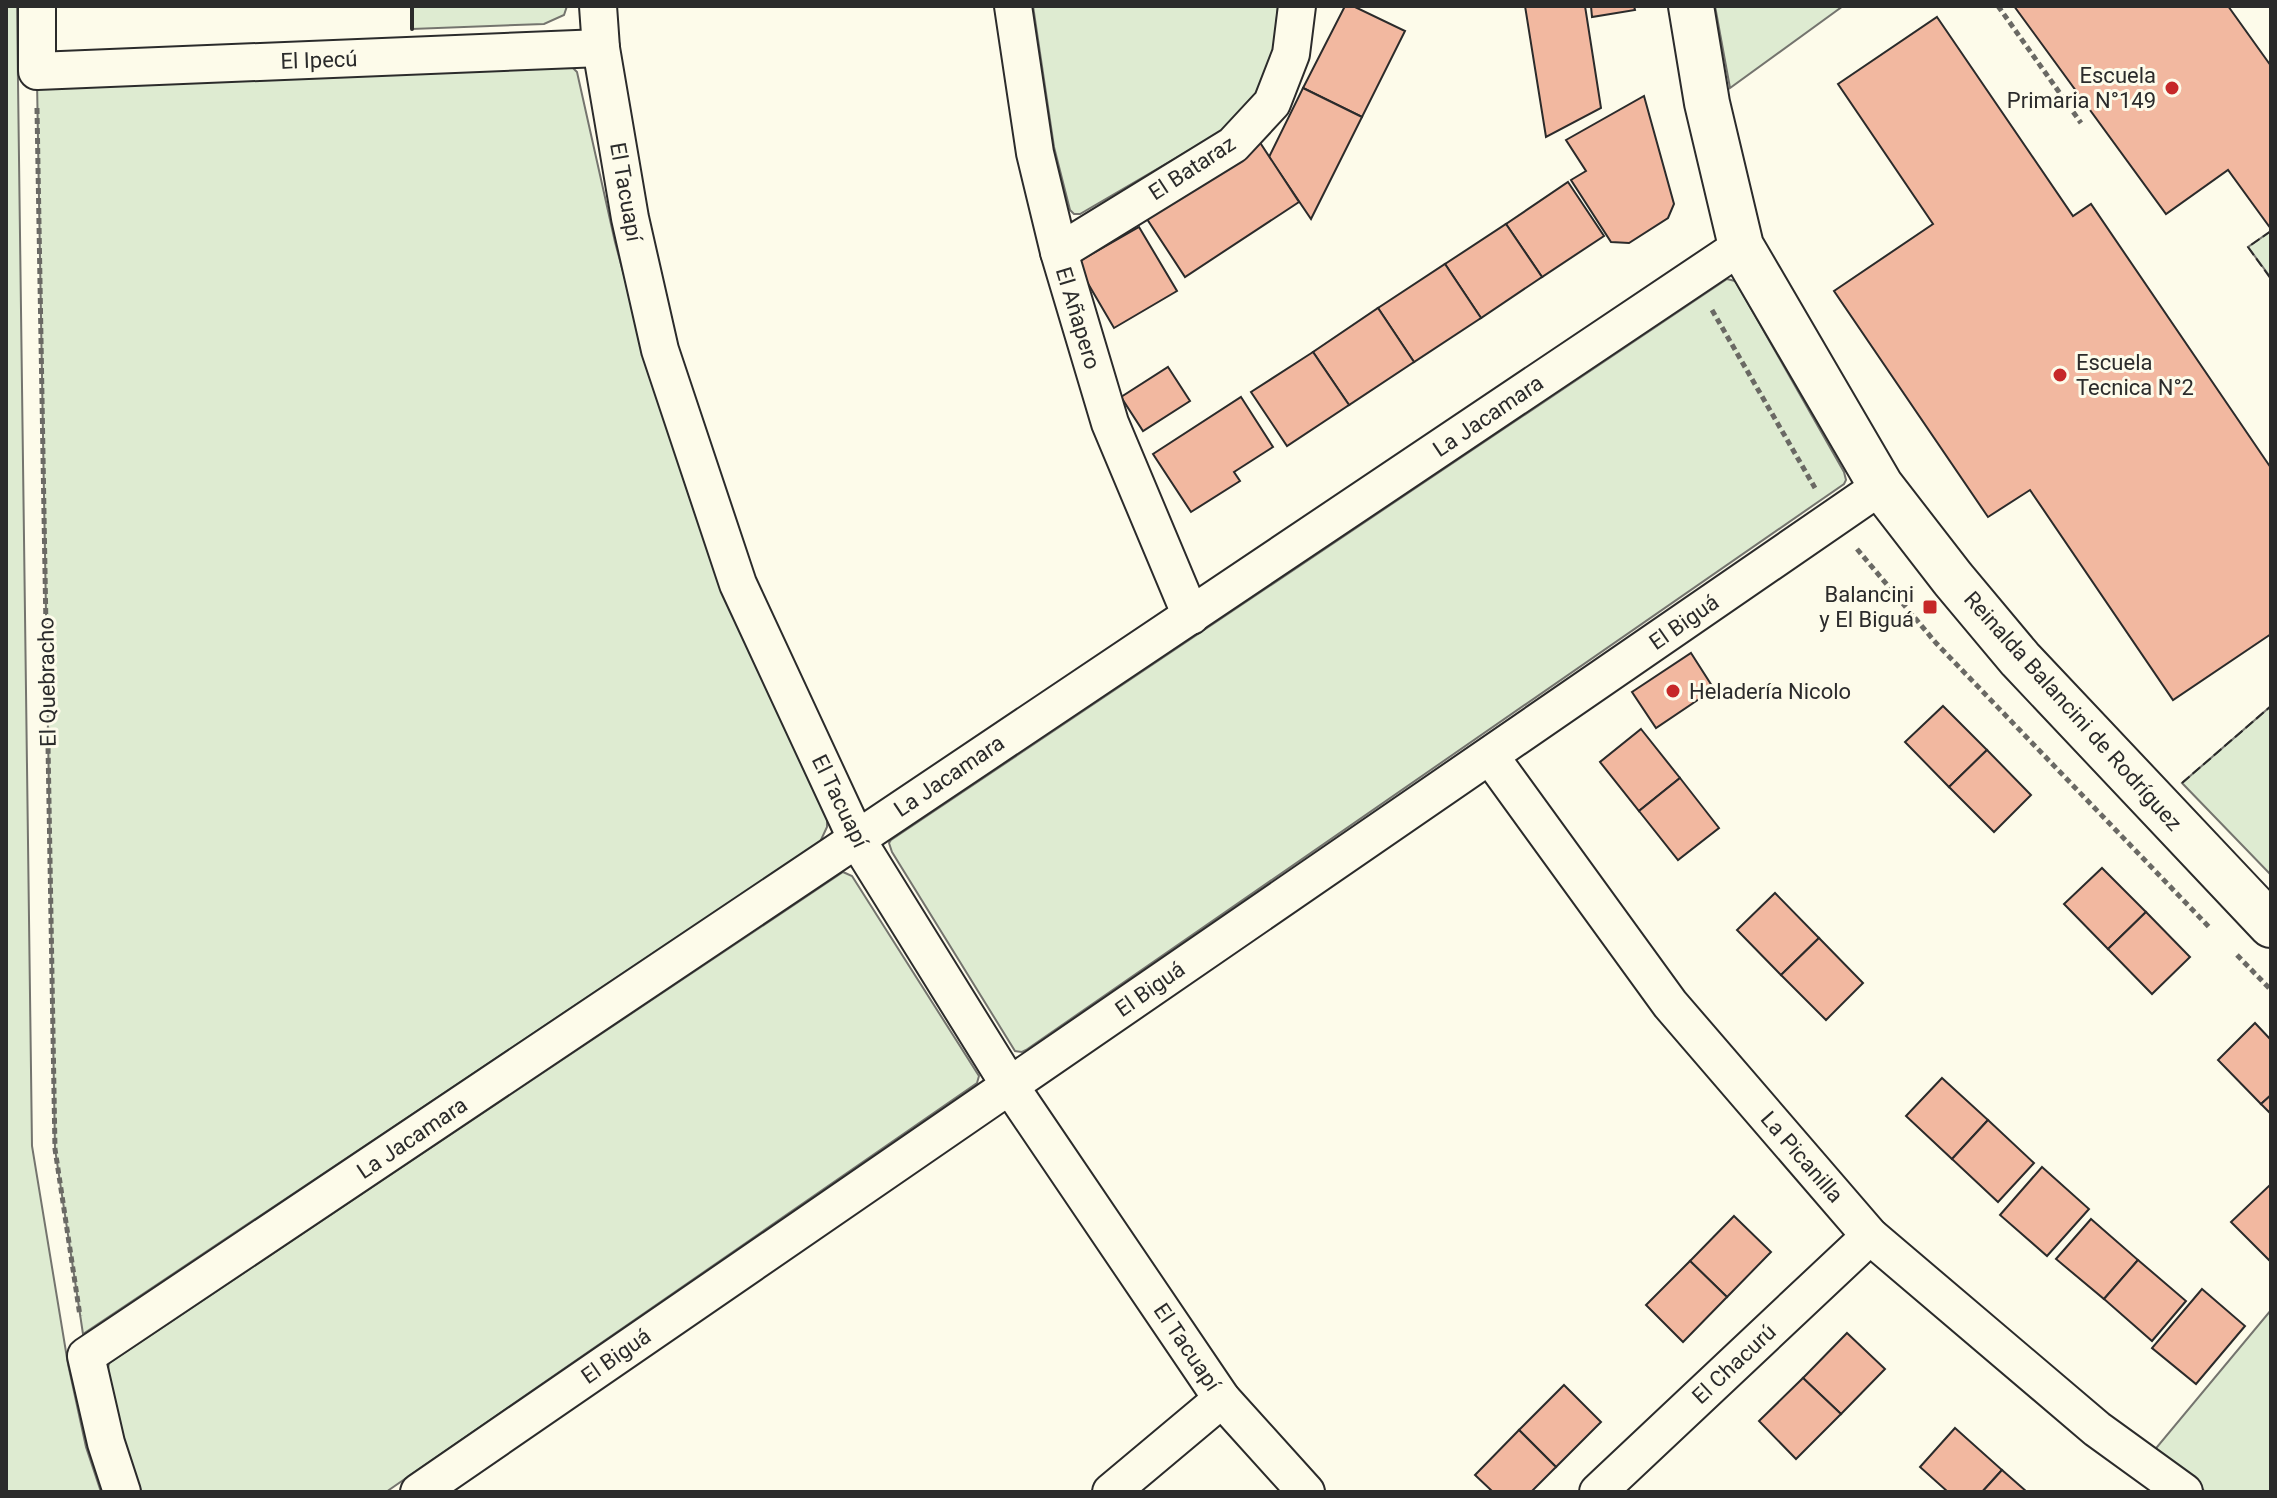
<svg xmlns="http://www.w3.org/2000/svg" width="2277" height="1498" viewBox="0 0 2277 1498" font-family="Roboto,sans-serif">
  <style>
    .green { fill: #deebd1; stroke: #74746e; stroke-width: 2 }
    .building { fill: #f2b8a0; stroke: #2b2b2b; stroke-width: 2 }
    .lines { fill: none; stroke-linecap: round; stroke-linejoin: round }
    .minor-casing { stroke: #2b2b2b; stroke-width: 40 }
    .tertiary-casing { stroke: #2b2b2b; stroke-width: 48 }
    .path { stroke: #6a6964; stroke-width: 5; stroke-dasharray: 6 4; stroke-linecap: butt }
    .minor { stroke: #fdfbea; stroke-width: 36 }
    .tertiary { stroke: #fdfbea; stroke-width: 44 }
    .fence { stroke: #2b2b2b; stroke-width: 2; stroke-dasharray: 10 4; stroke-linecap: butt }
    .wall { stroke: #2b2b2b; stroke-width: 4 }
    .poi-dot { fill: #c62828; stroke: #fdfbea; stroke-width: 3 }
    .labels { text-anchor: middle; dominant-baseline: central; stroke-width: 6; stroke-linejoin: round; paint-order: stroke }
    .street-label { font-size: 22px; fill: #2b2b2b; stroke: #fdfbea }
    .poi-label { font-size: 22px; fill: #2b2b2b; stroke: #fdfbea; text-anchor: end }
  </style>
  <rect width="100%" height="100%" fill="#fdfbea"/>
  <g class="green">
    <polygon points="6,6 17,6 32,1146 68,1364 86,1447 101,1492 6,1492"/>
    <polygon points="412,6 567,6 564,15 544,24 412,29"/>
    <polygon points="1033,6 1278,6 1274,47 1257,92 1222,131 1080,214 1074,214 1070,210 1054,147"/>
    <polygon points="1715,6 1843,6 1730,88"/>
    <polygon points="569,64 577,72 615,242 647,361 827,814 827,827 820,842 83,1334 55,1149 37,80"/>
    <polygon points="2271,231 2271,278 2248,247"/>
    <polygon points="1727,279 1735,281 1737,284 1844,472 1846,480 1844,484 1026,1050 1022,1052 1015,1051 892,852 889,843 891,840"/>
    <polygon points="2271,706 2271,875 2182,783"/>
    <path d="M843,872L852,876L979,1076L977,1083L386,1492H140C132,1466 103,1386 109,1363Z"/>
    <polygon points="2271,1310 2271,1492 2206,1492 2152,1453"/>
  </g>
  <g class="building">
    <polygon points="1345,6 1353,6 1405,31 1362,117 1303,88"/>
    <polygon points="1525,6 1585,6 1601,108 1546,137"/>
    <polygon points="1591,6 1634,6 1635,10 1592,17"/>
    <polygon points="2014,6 2228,6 2271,66 2271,229 2228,170 2166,214"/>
    <polygon points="1937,17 2073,216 2091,204 2271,468 2271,634 2173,700 2030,490 1988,517 1834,291 1933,224 1838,84"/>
    <polygon points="1303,88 1362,117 1311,219 1269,157"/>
    <polygon points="1644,96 1674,204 1668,218 1629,243 1611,242 1571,180 1586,171 1566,140"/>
    <polygon points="1259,141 1299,202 1185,277 1145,216"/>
    <polygon points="1568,182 1604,236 1542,277 1506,224"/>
    <polygon points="1506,224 1542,277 1481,318 1445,264"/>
    <polygon points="1139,227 1177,291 1114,328 1076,263"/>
    <polygon points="1445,264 1481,318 1414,362 1378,308"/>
    <polygon points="1378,308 1414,362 1349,405 1313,352"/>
    <polygon points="1313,352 1349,405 1287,446 1251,392"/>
    <polygon points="1168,367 1190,401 1143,431 1121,397"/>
    <polygon points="1241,397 1273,447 1234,472 1240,481 1191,512 1153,454"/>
    <polygon points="1691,653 1714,689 1656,728 1632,692"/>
    <polygon points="1943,706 1987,750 1949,787 1905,742"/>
    <polygon points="1641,729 1680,778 1639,811 1600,762"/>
    <polygon points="1987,750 2031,795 1994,832 1949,787"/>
    <polygon points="1680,778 1719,828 1678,860 1639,811"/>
    <polygon points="2102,868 2146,912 2108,949 2064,904"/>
    <polygon points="1775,893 1819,938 1781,975 1737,930"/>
    <polygon points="2146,912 2190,957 2152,994 2108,949"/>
    <polygon points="1819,938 1863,983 1826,1020 1781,975"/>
    <polygon points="2255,1023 2271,1040 2271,1095 2261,1104 2218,1060"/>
    <polygon points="1942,1078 1988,1120 1952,1159 1906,1116"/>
    <polygon points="2271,1095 2271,1114 2261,1104"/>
    <polygon points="1988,1120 2034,1163 1998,1202 1952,1159"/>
    <polygon points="2042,1167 2089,1209 2047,1256 2000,1215"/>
    <polygon points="2271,1184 2271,1262 2231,1222"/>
    <polygon points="1734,1216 1771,1252 1727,1297 1690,1261"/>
    <polygon points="2091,1219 2138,1260 2104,1299 2056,1259"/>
    <polygon points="2138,1260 2186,1301 2152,1341 2104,1299"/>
    <polygon points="1690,1261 1727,1297 1683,1342 1646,1305"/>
    <polygon points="2202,1289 2245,1326 2196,1384 2152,1348"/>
    <polygon points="1847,1333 1885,1369 1841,1414 1803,1378"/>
    <polygon points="1803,1378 1841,1414 1796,1459 1759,1421"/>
    <polygon points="1564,1385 1601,1422 1556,1467 1519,1430"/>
    <polygon points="1955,1428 2002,1470 1982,1492 1948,1492 1920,1467"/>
    <polygon points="1519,1430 1556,1467 1531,1492 1493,1492 1475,1475"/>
    <polygon points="2002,1470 2027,1492 1982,1492"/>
  </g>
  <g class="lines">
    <defs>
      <g id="minor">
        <polyline points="37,6 37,71 601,48"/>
        <polyline points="598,6 601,48 630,218 660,350 738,584 856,838 1010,1086 1222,1399 1306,1492"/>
        <polyline points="1013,6 1035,153 1059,252 1110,423 1191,616"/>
        <polyline points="1059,252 1233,145 1272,103 1291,54 1297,6"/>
        <polyline points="1490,756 1670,1004 1870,1236 2097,1429 2184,1492"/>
        <polyline points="122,1492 106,1443 86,1356 1741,246"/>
        <polyline points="419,1492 1881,486"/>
        <polyline points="1111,1492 1222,1399"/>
        <polyline points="1598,1492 1870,1236"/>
      </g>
      <polyline id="tertiary" points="1691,6 1707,103 1741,246 1881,486 1953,579 2020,659 2271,925"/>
    </defs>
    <use href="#minor" class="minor-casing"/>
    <use href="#tertiary" class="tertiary-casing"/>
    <g class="path">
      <polyline points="1998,6 2081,123"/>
      <polyline points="37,108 55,1149 80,1316"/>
      <polyline points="1712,310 1815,488"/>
      <polyline points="1857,549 1936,643 2210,928"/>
      <polyline points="2237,955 2271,990"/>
    </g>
    <use href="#minor" class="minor"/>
    <use href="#tertiary" class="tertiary"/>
    <g class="fence">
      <polyline points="2271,231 2248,247 2271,279"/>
      <polyline points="2182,783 2271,706"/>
    </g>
    <polyline class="wall" points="412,29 412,6"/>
  </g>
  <g class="poi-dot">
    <circle cx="2172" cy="88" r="8"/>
    <circle cx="2060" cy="375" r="8"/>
    <rect x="1922" y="599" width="16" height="16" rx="4"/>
    <circle cx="1673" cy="691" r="8"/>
  </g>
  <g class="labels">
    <g class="street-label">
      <text transform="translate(319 60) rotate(-2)">El Ipecú</text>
      <text transform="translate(1192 168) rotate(-33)">El Bataraz</text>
      <text transform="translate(626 192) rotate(80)">El Tacuapí</text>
      <text transform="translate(1078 318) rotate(73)">El Añapero</text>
      <text transform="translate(1488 416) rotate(-34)">La Jacamara</text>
      <text transform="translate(1684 622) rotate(-35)">El Biguá</text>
      <text transform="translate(47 682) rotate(-91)">El Quebracho</text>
      <text transform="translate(2073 711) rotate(48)">Reinalda Balancini de Rodríguez</text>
      <text transform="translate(949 776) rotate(-34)">La Jacamara</text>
      <text transform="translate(840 801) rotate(64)">El Tacuapí</text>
      <text transform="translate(1150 989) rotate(-35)">El Biguá</text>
      <text transform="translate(412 1138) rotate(-34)">La Jacamara</text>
      <text transform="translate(1802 1157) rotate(49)">La Picanilla</text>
      <text transform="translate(1187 1347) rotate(56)">El Tacuapí</text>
      <text transform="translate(616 1356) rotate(-35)">El Biguá</text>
      <text transform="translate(1734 1364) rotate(-43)">El Chacurú</text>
    </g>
    <g class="poi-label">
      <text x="2156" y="75">Escuela<tspan x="2156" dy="25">Primaria N°149</tspan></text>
      <text x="2076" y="362" text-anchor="start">Escuela<tspan x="2076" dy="25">Tecnica N°2</tspan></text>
      <text x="1914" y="594">Balancini<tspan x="1914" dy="25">y El Biguá</tspan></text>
      <text x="1689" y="691" text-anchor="start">Heladería Nicolo</text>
    </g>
  </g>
  <rect width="2277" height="1498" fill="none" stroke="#2b2b2b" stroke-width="16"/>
</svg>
